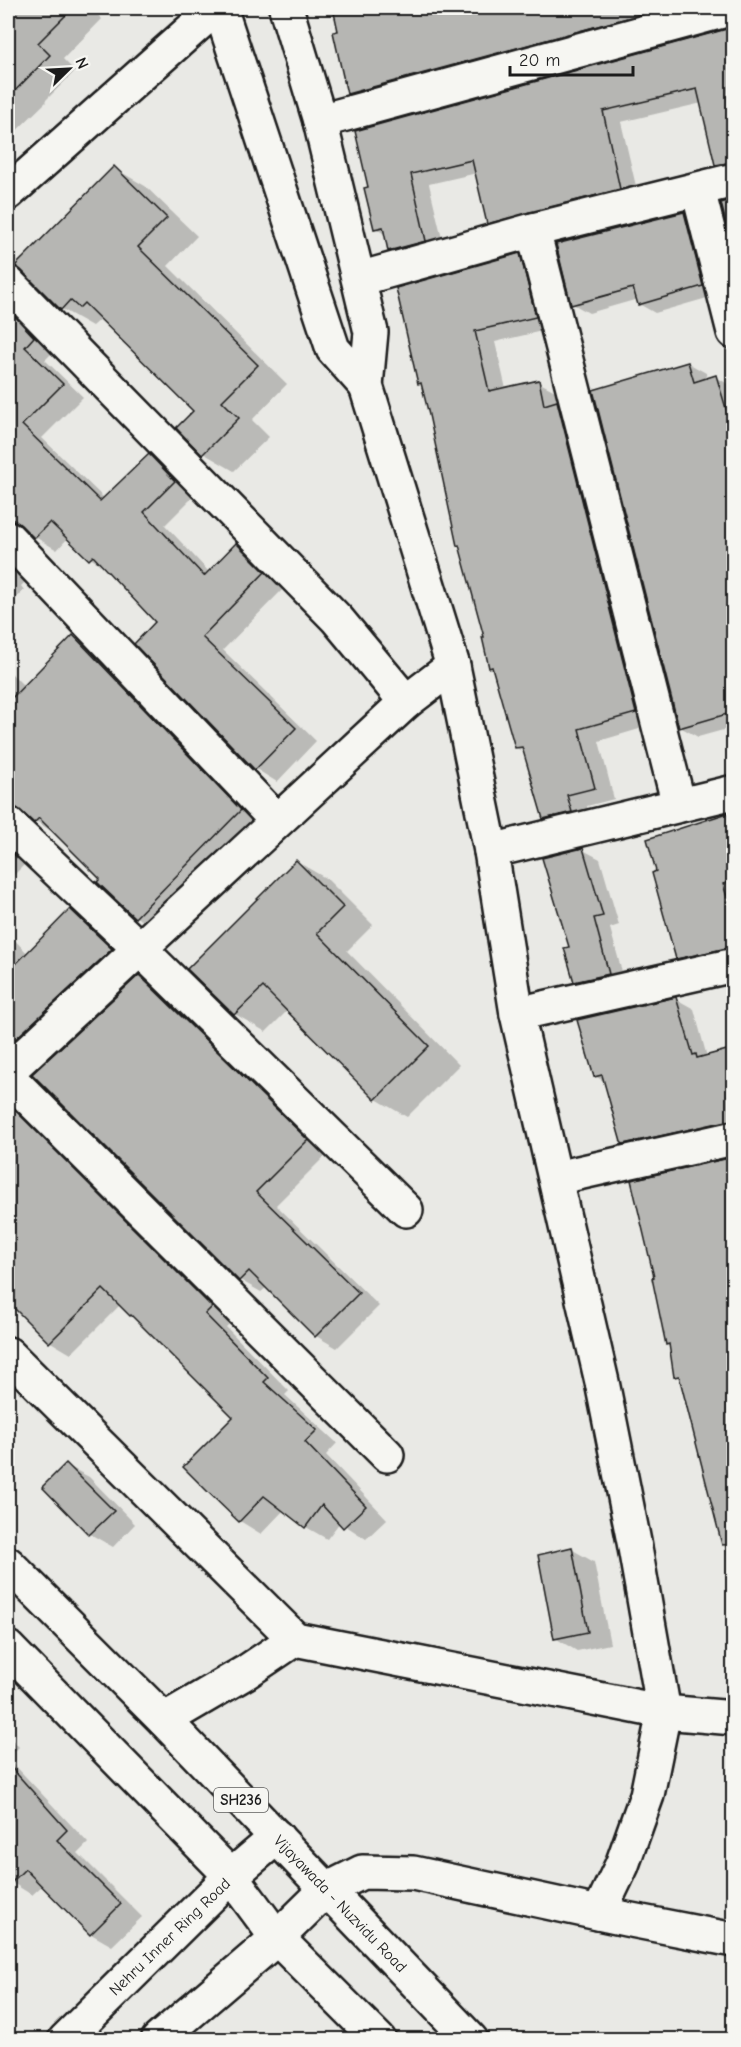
<svg xmlns="http://www.w3.org/2000/svg" width="741" height="2047" viewBox="0 0 741 2047" font-family="'Comic Neue',sans-serif">
  <style>
    .shadow { fill: #0003 }
    .building { fill: #b6b6b3; stroke: #1c1c1c; stroke-width: 1.5 }
    .lines { fill: none; stroke-linecap: round; stroke-linejoin: round }
    .street-casing { stroke: #1c1c1c; stroke-width: 38 }
    .secondary-casing { stroke: #1c1c1c; stroke-width: 38 }
    .primary-casing { stroke: #1c1c1c; stroke-width: 38 }
    .street { stroke: #f6f6f2; stroke-width: 33 }
    .secondary { stroke: #f6f6f2; stroke-width: 33 }
    .primary { stroke: #f6f6f2; stroke-width: 33 }
    .labels { text-anchor: middle; dominant-baseline: central; stroke-width: 5; stroke-linejoin: round; paint-order: stroke }
    .shield { fill: #f6f6f2; stroke: #5d5d5c; stroke-width: 1.5 }
    .shield-label { font-size: 15px; font-weight: bold; fill: #1c1c1c }
    .street-label { font-size: 16px; fill: #1c1c1c; stroke: #f6f6f2 }
  </style>
  <rect width="100%" height="100%" fill="#e9e9e5"/>
  <filter id="ink" filterUnits="userSpaceOnUse"><feTurbulence type="fractalNoise" baseFrequency=".0167" numOctaves="2"/><feDisplacementMap in="SourceGraphic" scale="12" xChannelSelector="R" yChannelSelector="G"/><feConvolveMatrix kernelMatrix="1 2 1 2 8 2 1 2 1" color-interpolation-filters="sRGB"/></filter>
  <g filter="url(#ink)">
    <g class="shadow">
      <polygon points="8,8 90,8 102,19 63,59 75,71 45,101 46,102 8,139"/>
      <polygon points="334,8 721,8 367,104 348,93 340,32"/>
      <polygon points="734,29 734,174 716,164 702,103 621,122 639,199 507,234 488,223 477,173 429,184 445,251 409,261 390,250 386,235 375,228 366,189"/>
      <polygon points="114,168 145,186 197,236 168,266 287,384 252,420 269,437 234,471 203,453 195,411 100,319 92,326 62,309"/>
      <polygon points="684,213 700,223 714,296 655,313 639,304 638,299 589,313 573,304"/>
      <polygon points="519,255 540,267 555,328 495,342 506,389 538,382 559,393 656,724 599,741 614,799 587,806 592,823 564,830 544,818 526,753 516,748 494,669 491,667 486,638 423,385 419,383"/>
      <polygon points="8,302 55,350 45,360 83,397 42,438 105,499 149,456 171,468 196,494 165,525 209,572 236,545 258,557 286,586 223,650 316,741 277,782 256,769 136,644 157,622 106,568 90,558 68,538 57,550 35,537 30,531 16,537 29,578 21,586 24,590 8,607"/>
      <polygon points="688,363 706,373 707,380 716,377 733,387 734,727 698,737 680,727"/>
      <polygon points="73,637 95,649 261,823 157,929 136,917 102,879 56,834 31,818 24,818 27,862 8,881 8,798 16,790 8,781 8,670 25,687"/>
      <polygon points="734,813 734,959 695,968 678,958 648,840 709,819"/>
      <polygon points="583,850 600,859 619,925 610,928 625,983 592,991 575,981 570,948"/>
      <polygon points="296,861 327,879 373,925 347,951 459,1065 407,1117 376,1099 288,1010 266,1032 235,1014 189,969"/>
      <polygon points="71,911 92,923 133,962 17,1069 233,1320 226,1327 289,1391 285,1395 337,1443 326,1455 387,1519 366,1539 340,1522 327,1539 306,1527 284,1510 261,1534 240,1521 235,1417 138,1319 120,1305 71,1354 49,1341 8,1299 8,933 28,954"/>
      <polygon points="140,977 161,989 328,1153 276,1205 379,1306 337,1348 316,1336 267,1287 261,1292 240,1280"/>
      <polygon points="676,999 694,1009 707,1057 734,1049 734,1132 642,1153 624,1143 605,1082 595,1076"/>
      <polygon points="734,1159 734,1583 681,1378 676,1376 633,1181"/>
      <polygon points="66,1465 89,1477 135,1524 113,1547 90,1534 44,1487"/>
      <polygon points="571,1549 594,1562 610,1644 577,1651 555,1638"/>
      <polygon points="8,1735 19,1747 8,1758 88,1843 78,1853 142,1917 112,1946 91,1934 43,1885 32,1895 8,1880"/>
    </g>
    <g class="building">
      <polygon points="8,8 73,8 38,43 50,55 8,98"/>
      <polygon points="333,8 664,8 347,94 333,32 338,31"/>
      <polygon points="734,27 734,162 715,165 697,89 603,111 620,189 487,224 472,160 411,174 426,241 388,251 383,227 374,229 364,188 368,187 355,131"/>
      <polygon points="114,166 167,218 138,247 258,365 222,401 239,418 202,455 176,428 193,411 84,303 79,308 70,300 61,310 21,270 15,266"/>
      <polygon points="734,199 734,254 721,203"/>
      <polygon points="684,212 703,286 638,305 633,288 571,305 556,244"/>
      <polygon points="520,253 536,317 475,331 489,391 539,380 544,405 557,401 636,713 579,729 595,788 567,795 572,812 543,819 522,747 515,748 492,667 489,668 482,637 484,637 459,545 457,546 429,415 421,383 418,384 396,288"/>
      <polygon points="8,309 34,337 25,347 63,384 22,425 100,501 149,454 175,481 144,512 204,576 236,543 265,572 202,637 296,728 255,770 134,644 155,622 93,556 89,560 50,522 34,538 21,525 14,520 8,520"/>
      <polygon points="688,362 694,382 716,375 734,435 734,712 679,728 593,390"/>
      <polygon points="73,635 241,810 135,918 97,882 100,879 39,818 34,823 20,810 13,806 8,806 8,702"/>
      <polygon points="734,811 734,880 723,884 734,920 734,947 676,959 652,873 656,871 647,839"/>
      <polygon points="583,848 603,916 594,918 609,974 574,982 564,948 569,947 542,858"/>
      <polygon points="296,860 343,907 317,933 429,1046 375,1100 263,987 234,1015 187,969"/>
      <polygon points="70,909 112,949 8,1046 8,972"/>
      <polygon points="139,975 308,1140 256,1192 359,1293 315,1337 249,1271 239,1281 32,1074"/>
      <polygon points="676,997 693,1055 696,1054 697,1058 734,1048 734,1120 623,1144 621,1142 602,1075 594,1077 577,1020"/>
      <polygon points="8,1103 212,1307 205,1314 268,1378 264,1382 317,1430 305,1442 366,1506 343,1528 322,1505 305,1528 264,1496 239,1522 208,1492 183,1467 233,1417 131,1315 130,1316 103,1289 49,1343 8,1302"/>
      <polygon points="734,1157 734,1544 722,1545 679,1376 674,1377 669,1344 666,1345 652,1278 654,1277 631,1180"/>
      <polygon points="66,1463 114,1511 89,1535 42,1487"/>
      <polygon points="572,1547 588,1632 554,1639 538,1555"/>
      <polygon points="8,1764 67,1830 57,1840 121,1904 90,1935 25,1869 8,1886"/>
    </g>
    <g class="lines">
      <defs>
        <g id="street">
          <polyline points="220,8 333,349 366,386"/>
          <polyline points="286,8 320,121 371,332 366,386 453,666 491,851 517,1014 602,1382 634,1542 664,1712 647,1795 622,1865 599,1913"/>
          <polyline points="320,121 733,8"/>
          <polyline points="698,190 734,332"/>
          <polyline points="8,193 216,8"/>
          <polyline points="533,230 679,805"/>
          <polyline points="359,279 533,230 734,180"/>
          <polyline points="8,283 337,619 406,702"/>
          <polyline points="8,538 277,821"/>
          <polyline points="8,824 140,949 406,1210"/>
          <polyline points="491,851 734,792"/>
          <polyline points="517,1014 734,965"/>
          <polyline points="8,1071 406,702 453,666"/>
          <polyline points="8,1077 387,1455"/>
          <polyline points="556,1178 734,1138"/>
          <polyline points="8,1354 295,1639 664,1712 734,1718"/>
          <polyline points="164,1720 246,1672 295,1639"/>
        </g>
        <polyline id="secondary" points="326,1890 362,1872 413,1873 626,1919 734,1940"/>
        <g id="primary">
          <polyline points="8,1564 164,1720 471,2040"/>
          <polyline points="8,1648 231,1876 277,1938 379,2040"/>
          <polyline points="65,2040 231,1876 277,1837"/>
          <polyline points="158,2040 277,1938 326,1890"/>
        </g>
      </defs>
      <use href="#street" class="street-casing"/>
      <use href="#secondary" class="secondary-casing"/>
      <use href="#primary" class="primary-casing"/>
      <use href="#street" class="street"/>
      <use href="#secondary" class="secondary"/>
      <use href="#primary" class="primary"/>
    </g>
  </g>
  <g class="labels">
    <rect class="shield" x="214" y="1788" width="54" height="24" rx="4.5"/>
    <g class="shield-label">
      <text x="241" y="1800">SH236</text>
    </g>
    <g class="street-label">
      <text transform="translate(340 1904) rotate(46)">Vijayawada - Nuzvidu Road</text>
      <text transform="translate(170 1937) rotate(-44)">Nehru Inner Ring Road</text>
    </g>
  </g>
  <rect width="741" height="2047" fill="none" stroke="#f6f6f2" stroke-width="30"/>
  <rect x="15" y="15" width="711" height="2017" fill="none" stroke="#1c1c1c" stroke-width="2" filter="url(#ink)"/>
  <g transform="translate(69 69) rotate(66)" stroke="#f6f6f2" stroke-width="4.5" paint-order="stroke">
  <path d="M0-4.5L10 22L0 15L-10 22Z" fill="#1c1c1c"/>
  <text y="-9" font-size="16" font-weight="bold" text-anchor="middle" fill="#1c1c1c">N</text>
  </g>
  <path d="M510 66v9h123v-9" fill="none" stroke="#1c1c1c" stroke-width="3"/>
  <text x="519" y="66" font-size="18" fill="#1c1c1c" stroke="#f6f6f2" stroke-width="4.5" paint-order="stroke">20 m</text>
</svg>
